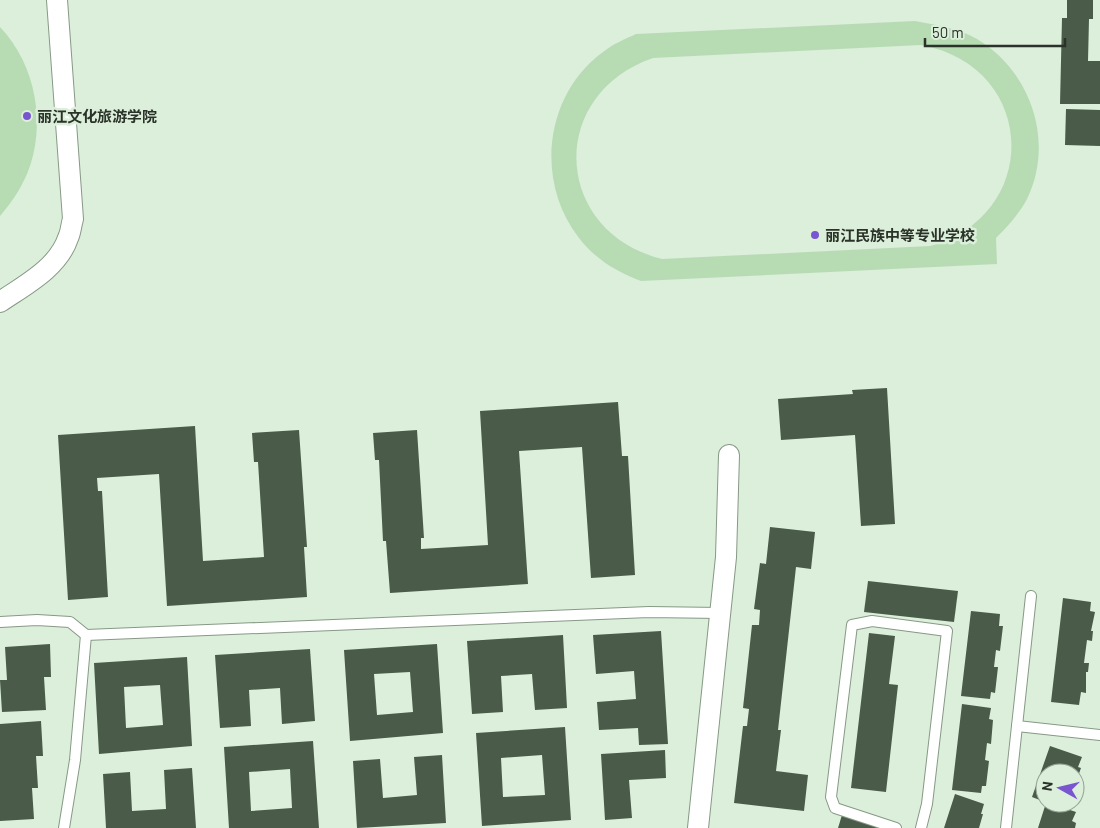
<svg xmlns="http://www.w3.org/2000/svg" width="1100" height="828" viewBox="0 0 1100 828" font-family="Barlow,'Noto Sans SC',sans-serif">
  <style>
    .green { fill: #b7dcb4; fill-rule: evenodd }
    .building { fill: #4a5b49; fill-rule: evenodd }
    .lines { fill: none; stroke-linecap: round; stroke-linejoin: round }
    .service-casing { stroke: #879986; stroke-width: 12 }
    .minor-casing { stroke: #879986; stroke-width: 22 }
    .service { stroke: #fff; stroke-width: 10 }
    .minor { stroke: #fff; stroke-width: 20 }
    .poi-dot { fill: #7955cf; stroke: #dbefda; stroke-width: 2 }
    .labels { text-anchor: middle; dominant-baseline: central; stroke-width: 5; stroke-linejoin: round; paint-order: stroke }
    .poi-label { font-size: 15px; font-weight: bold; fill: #2b322a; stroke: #dbefda; text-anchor: start }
  </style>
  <rect width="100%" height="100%" fill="#dbefda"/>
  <g class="green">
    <path d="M915,21C936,25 958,28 977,39C1031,71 1055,142 1027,199C1019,214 1008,226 996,238L997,264L641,281C617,272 595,259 579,238C535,182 544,95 603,52C613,44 625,39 636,34ZM921,45C1037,66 1043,214 930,246L662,259C553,232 546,95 653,58Z"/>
    <path d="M0,27C36,65 47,125 27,174C20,190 11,203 0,216Z"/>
  </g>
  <g class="building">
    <polygon points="1067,0 1093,0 1093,19 1089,19 1088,61 1100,61 1100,104 1060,104 1062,18 1067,18"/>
    <polygon points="1066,109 1100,110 1100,146 1065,145"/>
    <polygon points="887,388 895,524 861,526 855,435 781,440 778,399 853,394 852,390"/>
    <polygon points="618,402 622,456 628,456 635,575 591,578 582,447 519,451 528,584 390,593 386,541 383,541 379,460 375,460 373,433 417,430 424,538 421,538 421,549 488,545 480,411"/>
    <polygon points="195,426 203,561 264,557 258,462 254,462 252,433 299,430 307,547 304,547 307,597 167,606 159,474 97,478 98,491 102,491 108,597 68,600 58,435"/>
    <polygon points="770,527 815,532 811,569 796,567 778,730 781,730 776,771 808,775 804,811 734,803 743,726 747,726 749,709 743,708 752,625 759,625 760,610 754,609 760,563 766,564"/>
    <polygon points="868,581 958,591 954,622 864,612"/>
    <polygon points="1063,598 1091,602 1090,611 1095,612 1091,631 1093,631 1092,641 1087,640 1084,663 1089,663 1088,672 1086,672 1086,693 1081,692 1079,705 1051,702"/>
    <polygon points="971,611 1000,614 999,626 1003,626 1000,651 996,650 994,667 998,667 995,693 991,692 990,699 961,696"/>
    <polygon points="661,631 668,744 639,745 638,728 599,730 597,702 636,699 634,671 596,674 593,635"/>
    <polygon points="869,633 895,636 889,684 898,685 886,792 851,788"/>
    <polygon points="563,635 567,708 535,710 532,674 501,676 503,712 472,714 467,641"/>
    <polygon points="50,644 51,677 44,677 46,710 2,712 0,680 7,680 5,647"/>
    <path d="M437,644L443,733L350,741L344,650ZM410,672L413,712L377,715L374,674Z"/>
    <polygon points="310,649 315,721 282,724 280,688 249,690 251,726 220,728 215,655"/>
    <path d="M187,657L192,746L99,754L94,663ZM160,685L163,725L126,728L124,687Z"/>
    <polygon points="962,704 991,708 989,719 993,720 991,744 987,743 985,760 989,761 986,786 982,786 981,793 952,790"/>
    <polygon points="41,721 43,756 36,756 38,788 32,788 34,819 0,821 0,724"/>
    <path d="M565,727L571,820L482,826L476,733ZM542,755L545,795L503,797L501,758Z"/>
    <path d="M313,741L319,828H229L224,747ZM290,769L292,808L251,811L249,772Z"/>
    <polygon points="1050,746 1082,757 1078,767 1081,768 1077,779 1075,778 1075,773 1045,773 1045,802 1032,797"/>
    <polygon points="665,750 666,778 629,780 632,818 605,820 601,754"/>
    <polygon points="442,755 446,823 357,828 353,761 380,759 383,798 417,795 414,757"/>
    <polygon points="192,768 196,828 106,828 103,774 130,772 132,811 166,809 164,770"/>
    <polygon points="955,794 984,804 981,814 983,814 979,828 944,828"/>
    <polygon points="1046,803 1066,803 1064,808 1076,812 1072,821 1076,823 1075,828 1038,828"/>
    <polygon points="842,815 880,828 838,828"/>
  </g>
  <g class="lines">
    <defs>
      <g id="service">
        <polyline points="0,622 37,620 70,622 86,635 649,612 720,613"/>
        <polyline points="1017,726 1100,735"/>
        <polyline points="64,828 75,760 86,635"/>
        <polyline points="896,828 835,808 831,797 852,625 872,621 947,631 927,804 921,828"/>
        <polyline points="1006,828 1031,596"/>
      </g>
      <g id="minor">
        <path d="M0,302C25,285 58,268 68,238C71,232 71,225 73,219L57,0"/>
        <polyline points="698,828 726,557 729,455"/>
      </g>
    </defs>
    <use href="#service" class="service-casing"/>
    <use href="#minor" class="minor-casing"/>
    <use href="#service" class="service"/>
    <use href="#minor" class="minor"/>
  </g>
  <g class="poi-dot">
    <circle cx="27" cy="116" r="5"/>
    <circle cx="815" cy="235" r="5"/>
  </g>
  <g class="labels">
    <g class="poi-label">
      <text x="37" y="116">丽江文化旅游学院</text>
      <text x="825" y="235">丽江民族中等专业学校</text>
    </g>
  </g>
  <g transform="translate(1060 788) rotate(278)"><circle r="24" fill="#dbefda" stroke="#95a394"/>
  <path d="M0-4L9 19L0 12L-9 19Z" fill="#7955cf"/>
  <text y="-8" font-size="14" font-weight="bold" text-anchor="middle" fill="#2b322a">N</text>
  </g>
  <path d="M925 38v8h140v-8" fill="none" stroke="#2b322a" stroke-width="2.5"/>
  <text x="932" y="38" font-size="15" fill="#2b322a" stroke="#dbefda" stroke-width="4" paint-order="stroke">50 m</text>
</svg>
